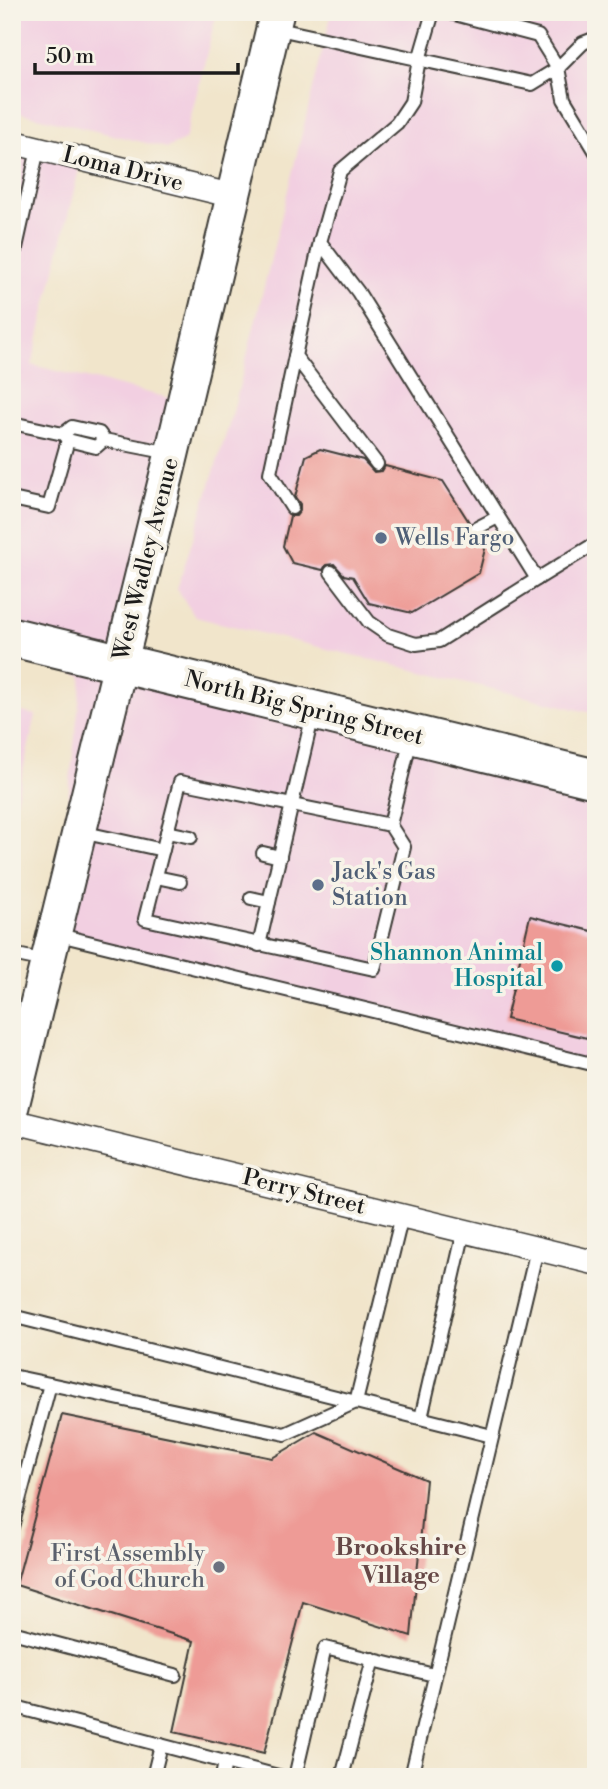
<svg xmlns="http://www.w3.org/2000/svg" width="608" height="1789" viewBox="0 0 608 1789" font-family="'Libre Bodoni',serif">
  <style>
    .built { fill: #f2cfe1 }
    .building { fill: #ee9b96 }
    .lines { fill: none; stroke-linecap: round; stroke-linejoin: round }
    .lane-casing { stroke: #3c3a36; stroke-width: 16 }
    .street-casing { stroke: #3c3a36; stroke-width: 26 }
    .secondary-casing { stroke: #3c3a36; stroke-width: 37 }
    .highway-casing { stroke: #3c3a36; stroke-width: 42 }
    .lane { stroke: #fff; stroke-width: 12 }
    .street { stroke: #fff; stroke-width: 23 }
    .secondary { stroke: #fff; stroke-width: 33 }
    .highway { stroke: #fff; stroke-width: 38 }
    .service-dot { fill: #5c6f8a; stroke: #f7f3e8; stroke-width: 2.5 }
    .culture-dot { fill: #0f9aa8; stroke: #f7f3e8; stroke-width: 2.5 }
    .worship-dot { fill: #6b7280; stroke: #f7f3e8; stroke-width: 2.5 }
    .labels { text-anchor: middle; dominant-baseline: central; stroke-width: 7; stroke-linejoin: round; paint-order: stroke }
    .street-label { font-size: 23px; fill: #1c1c1c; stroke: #f7f3e8 }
    .service-label { font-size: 23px; fill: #4e5e75; stroke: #f7f3e8; text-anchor: start }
    .culture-label { font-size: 23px; fill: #0d838f; stroke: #f7f3e8; text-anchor: end }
    .worship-label { font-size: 23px; fill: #5b616d; stroke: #f7f3e8; text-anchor: end }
    .neighbourhood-label { font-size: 24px; font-weight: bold; fill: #664847; stroke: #f7f3e8 }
  </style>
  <rect width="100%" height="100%" fill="#f7f3e8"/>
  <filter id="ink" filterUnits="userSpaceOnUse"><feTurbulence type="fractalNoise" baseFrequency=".0143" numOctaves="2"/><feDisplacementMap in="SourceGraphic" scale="14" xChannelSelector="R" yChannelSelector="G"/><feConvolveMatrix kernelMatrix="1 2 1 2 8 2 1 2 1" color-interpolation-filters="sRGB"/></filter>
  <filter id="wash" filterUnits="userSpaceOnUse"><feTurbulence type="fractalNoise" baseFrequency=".00686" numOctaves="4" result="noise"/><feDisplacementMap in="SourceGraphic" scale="28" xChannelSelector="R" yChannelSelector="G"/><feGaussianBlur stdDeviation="1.57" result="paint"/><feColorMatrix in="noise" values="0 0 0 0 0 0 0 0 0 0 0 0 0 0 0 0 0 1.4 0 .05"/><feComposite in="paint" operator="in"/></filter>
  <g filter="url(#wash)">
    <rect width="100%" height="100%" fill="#f1e5cb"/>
    <g class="built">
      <polygon points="12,12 217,12 185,140 167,148 12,111"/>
      <polygon points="332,12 596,12 596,714 195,617 177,589 233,412"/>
      <polygon points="12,144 81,161 32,365 182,401 118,662 596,780 596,1072 49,937 55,913 82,676 12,651"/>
      <polygon points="12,710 36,715 12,818"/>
    </g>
    <g id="blocks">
      <g class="building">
        <polygon points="320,449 363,460 374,472 382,471 385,466 443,481 469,522 464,529 466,535 472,539 478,537 485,549 479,573 412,613 369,603 353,577 344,575 334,564 326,565 323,570 292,563 283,546 290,516 296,516 300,511 300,504 295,497 306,456"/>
        <polygon points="530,916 596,932 596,1000 587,1038 506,1019"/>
        <polygon points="62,1415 272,1458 316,1432 426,1480 411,1636 303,1602 264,1753 174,1732 194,1641 16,1585"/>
      </g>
    </g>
  </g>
  <g filter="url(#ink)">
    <use href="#blocks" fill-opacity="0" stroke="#3c3a36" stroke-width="2"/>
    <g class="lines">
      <defs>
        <g id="lane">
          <polyline points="433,12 419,60 411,102 397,123 340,171 320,242 358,292 537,579 596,543"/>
          <polyline points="274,28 532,84 558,68 538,36 447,12"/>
          <polyline points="596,38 583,43 558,68 564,99 596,152"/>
          <polyline points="320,242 295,356 377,464"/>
          <polyline points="12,247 16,248 12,263"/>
          <polyline points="16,248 38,149"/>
          <polyline points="12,423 63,434 68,440 96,447 104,440"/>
          <polyline points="63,434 72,427 99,433 104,440 170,453"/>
          <polyline points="12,499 49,507 68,440"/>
          <polyline points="292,508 270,473 295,356"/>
          <polyline points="473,530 498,517"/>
          <polyline points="331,572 369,622 388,635 416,644 439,641 537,579"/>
          <polyline points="390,825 180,782 145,919 374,969 404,847 390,825 411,738"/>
          <polyline points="81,832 163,850"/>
          <polyline points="167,832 191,837"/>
          <polyline points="263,853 280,857"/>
          <polyline points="156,877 180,882"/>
          <polyline points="251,898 269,902"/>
          <polyline points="55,934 596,1065"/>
          <polyline points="259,945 313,714"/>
          <polyline points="12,954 46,961"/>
          <polyline points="12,1316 492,1436"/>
          <polyline points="12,1376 285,1434 356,1402 402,1216"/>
          <polyline points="421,1418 464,1231"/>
          <polyline points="12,1527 50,1384"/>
          <polyline points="12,1632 175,1675"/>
          <polyline points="12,1706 282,1777"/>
          <polyline points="153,1777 161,1745"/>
          <polyline points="222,1777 225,1762"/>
          <polyline points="295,1777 325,1648 434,1675"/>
          <polyline points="342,1777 373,1659"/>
          <polyline points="411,1777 537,1249"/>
        </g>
        <g id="street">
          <polyline points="12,142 233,196"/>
          <polyline points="12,1121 596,1263"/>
        </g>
        <polyline id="secondary" points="12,1106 172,453 277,12"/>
        <polyline id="highway" points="12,637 596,779"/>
      </defs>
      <use href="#lane" class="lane-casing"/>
      <use href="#street" class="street-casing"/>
      <use href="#secondary" class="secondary-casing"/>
      <use href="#highway" class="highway-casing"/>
      <use href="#lane" class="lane"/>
      <use href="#street" class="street"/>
      <use href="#secondary" class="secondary"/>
      <use href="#highway" class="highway"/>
    </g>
  </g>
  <g class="service-dot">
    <circle cx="381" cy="538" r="7"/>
    <circle cx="318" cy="885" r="7"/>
  </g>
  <circle class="culture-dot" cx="557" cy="966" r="7"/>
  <circle class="worship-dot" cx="219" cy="1567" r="7"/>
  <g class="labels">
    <g class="street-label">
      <text transform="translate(123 169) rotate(14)">Loma Drive</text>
      <text transform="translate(146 559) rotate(-76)">West Wadley Avenue</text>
      <text transform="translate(304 708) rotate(14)">North Big Spring Street</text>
      <text transform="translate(304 1192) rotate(14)">Perry Street</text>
    </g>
    <g class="service-label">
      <text x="395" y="538">Wells Fargo</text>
      <text x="332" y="872">Jack's Gas<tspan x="332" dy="26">Station</tspan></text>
    </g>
    <g class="culture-label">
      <text x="543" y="953">Shannon Animal<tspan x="543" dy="26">Hospital</tspan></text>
    </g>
    <g class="worship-label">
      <text x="205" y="1554">First Assembly<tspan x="205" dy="26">of God Church</tspan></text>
    </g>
    <g class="neighbourhood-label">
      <text x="401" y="1548">Brookshire<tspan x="401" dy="28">Village</tspan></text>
    </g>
  </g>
  <rect width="608" height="1789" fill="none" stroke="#f7f3e8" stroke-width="42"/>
  <path d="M35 63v10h203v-10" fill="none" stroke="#1c1c1c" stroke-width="3.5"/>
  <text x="46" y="63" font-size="21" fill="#1c1c1c" stroke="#f7f3e8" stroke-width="5" paint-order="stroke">50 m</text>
</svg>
